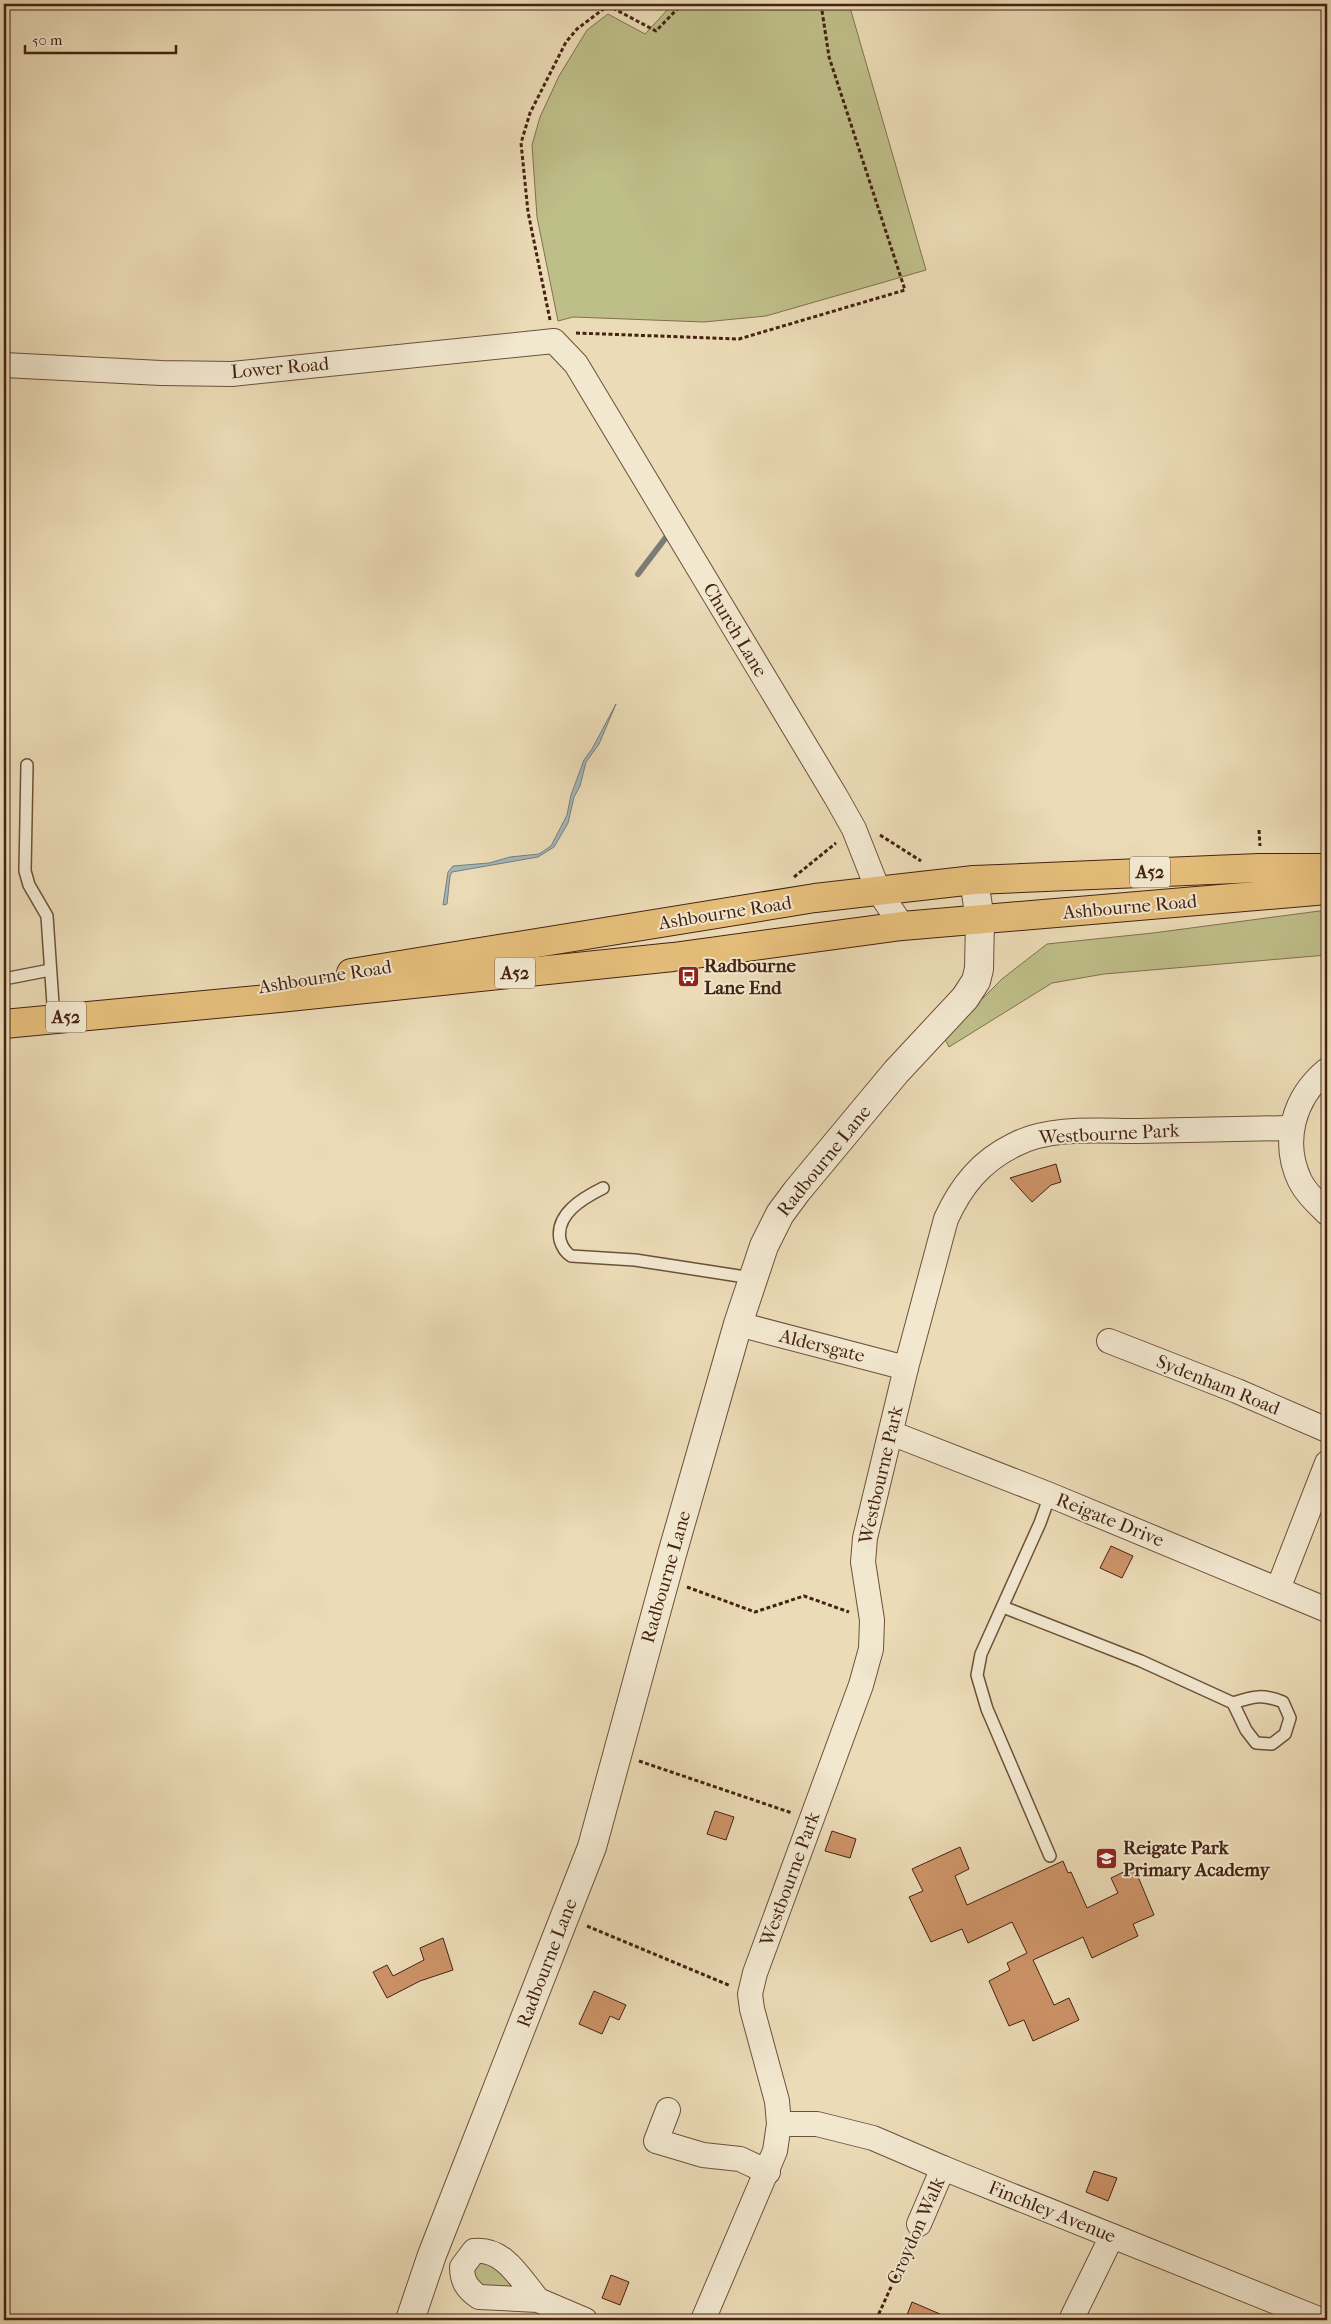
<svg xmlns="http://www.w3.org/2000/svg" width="1331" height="2324" viewBox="0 0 1331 2324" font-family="'IM FELL French Canon',serif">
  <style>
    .green { fill: #bebe89; stroke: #82704e }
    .water { fill: #9fb8ba; stroke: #7b7c77 }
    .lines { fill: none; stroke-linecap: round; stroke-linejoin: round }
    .stream { stroke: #7b7c77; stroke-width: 6 }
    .building { fill: #cd9368; stroke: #452212 }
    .service-casing { stroke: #6e503b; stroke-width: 14 }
    .minor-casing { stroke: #6e503b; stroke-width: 26 }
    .tertiary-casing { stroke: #6e503b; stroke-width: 30 }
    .trunk-casing { stroke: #452212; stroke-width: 30 }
    .path { stroke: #452212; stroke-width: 3; stroke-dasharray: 4 2.5; stroke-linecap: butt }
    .service { stroke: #f2e8d0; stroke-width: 11 }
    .minor { stroke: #f2e8d0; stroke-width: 24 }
    .tertiary { stroke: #f2e8d0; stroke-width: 28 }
    .trunk { stroke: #e6be7b; stroke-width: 28 }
    .labels { text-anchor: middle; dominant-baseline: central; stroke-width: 4; stroke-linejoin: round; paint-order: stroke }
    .shield { fill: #f2e8d0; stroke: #795d4b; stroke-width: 1 }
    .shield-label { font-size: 18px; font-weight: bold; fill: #452212 }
    .street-label { font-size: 19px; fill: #452212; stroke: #f2e8d0 }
    .poi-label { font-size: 19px; font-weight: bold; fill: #452212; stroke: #f2e8d0; text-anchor: start }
  </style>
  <rect width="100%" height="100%" fill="#ebdbb6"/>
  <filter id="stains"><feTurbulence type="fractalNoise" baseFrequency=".004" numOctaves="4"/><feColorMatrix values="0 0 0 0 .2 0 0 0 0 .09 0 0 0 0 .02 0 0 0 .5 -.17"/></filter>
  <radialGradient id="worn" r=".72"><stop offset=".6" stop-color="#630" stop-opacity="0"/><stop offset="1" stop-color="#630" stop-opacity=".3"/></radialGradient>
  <g class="green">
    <polygon points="668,4 849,4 926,270 766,316 704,322 573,317 558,321 537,217 532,145 540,117 559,76 587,30 608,14 645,34 670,7"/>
    <polygon points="1327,910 1327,955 1104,974 1052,983 949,1047 944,1037 1002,979 1047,944 1153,933"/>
    <polygon points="481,2257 520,2287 477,2288 470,2267"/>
  </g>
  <polygon class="water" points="616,704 599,744 586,762 580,786 574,797 568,823 554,847 538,857 452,872 450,876 447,904 443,905 448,872 453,866 489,863 510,857 539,854 551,846 567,815 571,795 584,760 592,749"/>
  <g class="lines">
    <polyline class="stream" points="638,574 667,536"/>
  </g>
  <g class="building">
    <polygon points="1056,1164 1061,1182 1051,1185 1032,1202 1010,1178"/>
    <polygon points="1111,1546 1133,1556 1122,1578 1100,1568"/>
    <polygon points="715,1811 734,1817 726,1840 707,1834"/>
    <polygon points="832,1831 856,1839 850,1858 825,1851"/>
    <polygon points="960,1847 969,1869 955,1876 967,1905 1063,1861 1068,1873 1071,1872 1087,1908 1118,1893 1111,1878 1134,1867 1154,1915 1133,1924 1138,1936 1092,1958 1083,1937 1033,1960 1054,2005 1069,1998 1079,2020 1033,2041 1024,2020 1009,2026 989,1981 1010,1970 1007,1963 1027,1953 1012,1922 968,1943 962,1929 931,1942 909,1897 923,1891 912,1869"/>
    <polygon points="443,1938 453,1970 420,1981 387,1998 373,1972 387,1965 393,1976 424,1960 420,1948"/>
    <polygon points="594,1991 626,2005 619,2020 610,2016 602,2034 579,2024"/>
    <polygon points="1094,2171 1117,2178 1108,2201 1086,2192"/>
    <polygon points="611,2275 629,2282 620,2305 602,2298"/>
    <polygon points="912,2302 954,2320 905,2320"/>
  </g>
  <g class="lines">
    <defs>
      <g id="service">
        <polyline points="27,765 25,871 29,885 47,916 54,1019"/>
        <polyline points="4,979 50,970"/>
        <path d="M603,1188C583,1198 555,1214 560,1240C562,1247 565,1252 571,1256L635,1260L752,1278"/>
        <path d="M1003,1607L1141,1661L1233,1703L1246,1730L1256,1743L1272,1744L1285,1734L1290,1718L1283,1702C1263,1694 1254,1696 1233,1703"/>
        <polyline points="1050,1856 987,1709 977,1675 981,1654 1040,1523 1050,1495"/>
      </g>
      <g id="minor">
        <polyline points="4,365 161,373 232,374 554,341 576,364 836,797 854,829 878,890 902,926"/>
        <path d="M1327,1070C1294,1097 1281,1141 1300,1181C1306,1193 1317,1203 1327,1213"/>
        <polyline points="738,1324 906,1368"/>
        <polyline points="1109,1341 1237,1391 1327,1430"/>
        <polyline points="891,1433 1050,1495 1327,1610"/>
        <polyline points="1278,1589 1327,1463"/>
        <polyline points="668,2110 656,2141 703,2155 740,2159 768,2172"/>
        <polyline points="779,2124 817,2124 873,2138 943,2168 1321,2320"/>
        <polyline points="919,2224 943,2168"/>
        <path d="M538,2300C521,2280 504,2247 474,2251L462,2267C462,2281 467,2289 479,2297L538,2300L585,2320"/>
        <path d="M703,2320L775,2151L779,2124L777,2101L752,2009L750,1994L755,1973L861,1685L871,1649L872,1620L863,1562L865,1538L906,1368L946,1219C961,1186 981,1161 1014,1145C1050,1126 1098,1131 1138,1131C1189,1130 1240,1129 1291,1128"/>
        <polyline points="1071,2320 1112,2236"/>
      </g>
      <polyline id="tertiary" points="410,2320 432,2255 592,1847 672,1554 738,1324 764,1246 780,1214 797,1191 896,1072 965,998 976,981 979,969 980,920 974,880"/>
      <g id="trunk">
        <polyline points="351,973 815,898 974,880 1259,868 1327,868"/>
        <polyline points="4,1024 279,998 673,957 902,926 1327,890"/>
      </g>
    </defs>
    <use href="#service" class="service-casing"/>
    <use href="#minor" class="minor-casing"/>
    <use href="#tertiary" class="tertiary-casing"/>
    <use href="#trunk" class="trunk-casing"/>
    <g class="path">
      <polyline points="607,5 656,31 682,4"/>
      <polyline points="550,320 528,212 521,143 530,113 566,42 577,29 610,4"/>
      <polyline points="576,333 739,339 905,290 829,57 821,4"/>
      <polyline points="1259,830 1260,846"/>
      <polyline points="880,835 921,861"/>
      <polyline points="794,877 836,843"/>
      <polyline points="687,1587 755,1612 804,1596 849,1612"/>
      <polyline points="639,1761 792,1813"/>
      <polyline points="587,1926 731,1986"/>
      <polyline points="876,2320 911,2243"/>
    </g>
    <use href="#service" class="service"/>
    <use href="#minor" class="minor"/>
    <use href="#tertiary" class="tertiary"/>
    <use href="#trunk" class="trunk"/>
  </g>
  <defs>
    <symbol id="bus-square" viewBox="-11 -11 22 22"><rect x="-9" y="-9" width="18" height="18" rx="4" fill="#8f2418" stroke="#f2e8d0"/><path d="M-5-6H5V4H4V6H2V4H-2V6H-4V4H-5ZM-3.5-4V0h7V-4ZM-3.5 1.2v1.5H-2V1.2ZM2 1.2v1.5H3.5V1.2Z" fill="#fff"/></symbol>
    <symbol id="school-square" viewBox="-11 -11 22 22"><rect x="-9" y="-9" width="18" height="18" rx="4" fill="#8f2418" stroke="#f2e8d0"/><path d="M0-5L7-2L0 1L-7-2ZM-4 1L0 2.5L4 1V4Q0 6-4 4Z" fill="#fff"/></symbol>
  </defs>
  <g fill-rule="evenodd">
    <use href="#bus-square" x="676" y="964" width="25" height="25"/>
    <use href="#school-square" x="1094" y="1846" width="25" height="25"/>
  </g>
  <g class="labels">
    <g class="shield">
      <rect x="1130" y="856.5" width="40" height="31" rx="4"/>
      <rect x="495" y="957.5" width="40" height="31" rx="4"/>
      <rect x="46" y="1001.5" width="40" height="31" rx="4"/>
    </g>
    <g class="shield-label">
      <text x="1150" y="872">A52</text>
      <text x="515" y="973">A52</text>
      <text x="66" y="1017">A52</text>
    </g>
    <g class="street-label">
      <text transform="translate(280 368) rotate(-5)">Lower Road</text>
      <text transform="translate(735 630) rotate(59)">Church Lane</text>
      <text transform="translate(1130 907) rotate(-5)">Ashbourne Road</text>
      <text transform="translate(725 913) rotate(-9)">Ashbourne Road</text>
      <text transform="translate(325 977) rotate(-9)">Ashbourne Road</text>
      <text transform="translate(1109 1134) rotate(-3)">Westbourne Park</text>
      <text transform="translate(824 1161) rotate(-51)">Radbourne Lane</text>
      <text transform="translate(822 1346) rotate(14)">Aldersgate</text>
      <text transform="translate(1218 1385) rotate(22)">Sydenham Road</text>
      <text transform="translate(881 1475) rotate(-77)">Westbourne Park</text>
      <text transform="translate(1110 1520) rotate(22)">Reigate Drive</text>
      <text transform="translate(666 1577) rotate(-74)">Radbourne Lane</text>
      <text transform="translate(790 1879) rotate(-70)">Westbourne Park</text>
      <text transform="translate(547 1963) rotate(-69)">Radbourne Lane</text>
      <text transform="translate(1052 2212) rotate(22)">Finchley Avenue</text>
      <text transform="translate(916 2231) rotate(-66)">Croydon Walk</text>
    </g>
    <g class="poi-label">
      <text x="704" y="966">Radbourne<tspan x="704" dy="22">Lane End</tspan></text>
      <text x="1123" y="1848">Reigate Park<tspan x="1123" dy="22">Primary Academy</tspan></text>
    </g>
  </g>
  <rect width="1331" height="2324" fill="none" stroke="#ebdbb6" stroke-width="20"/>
  <rect x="5" y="5" width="1321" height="2314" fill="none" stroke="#452212" stroke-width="2.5"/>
  <rect x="10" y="10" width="1311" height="2304" fill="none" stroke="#452212"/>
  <path d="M25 45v8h151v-8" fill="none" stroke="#452212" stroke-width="2.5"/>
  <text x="32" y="45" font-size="15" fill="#452212" stroke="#f2e8d0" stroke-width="4" paint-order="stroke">50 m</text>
  <rect width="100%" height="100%" filter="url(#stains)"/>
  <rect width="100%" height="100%" fill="url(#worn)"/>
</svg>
